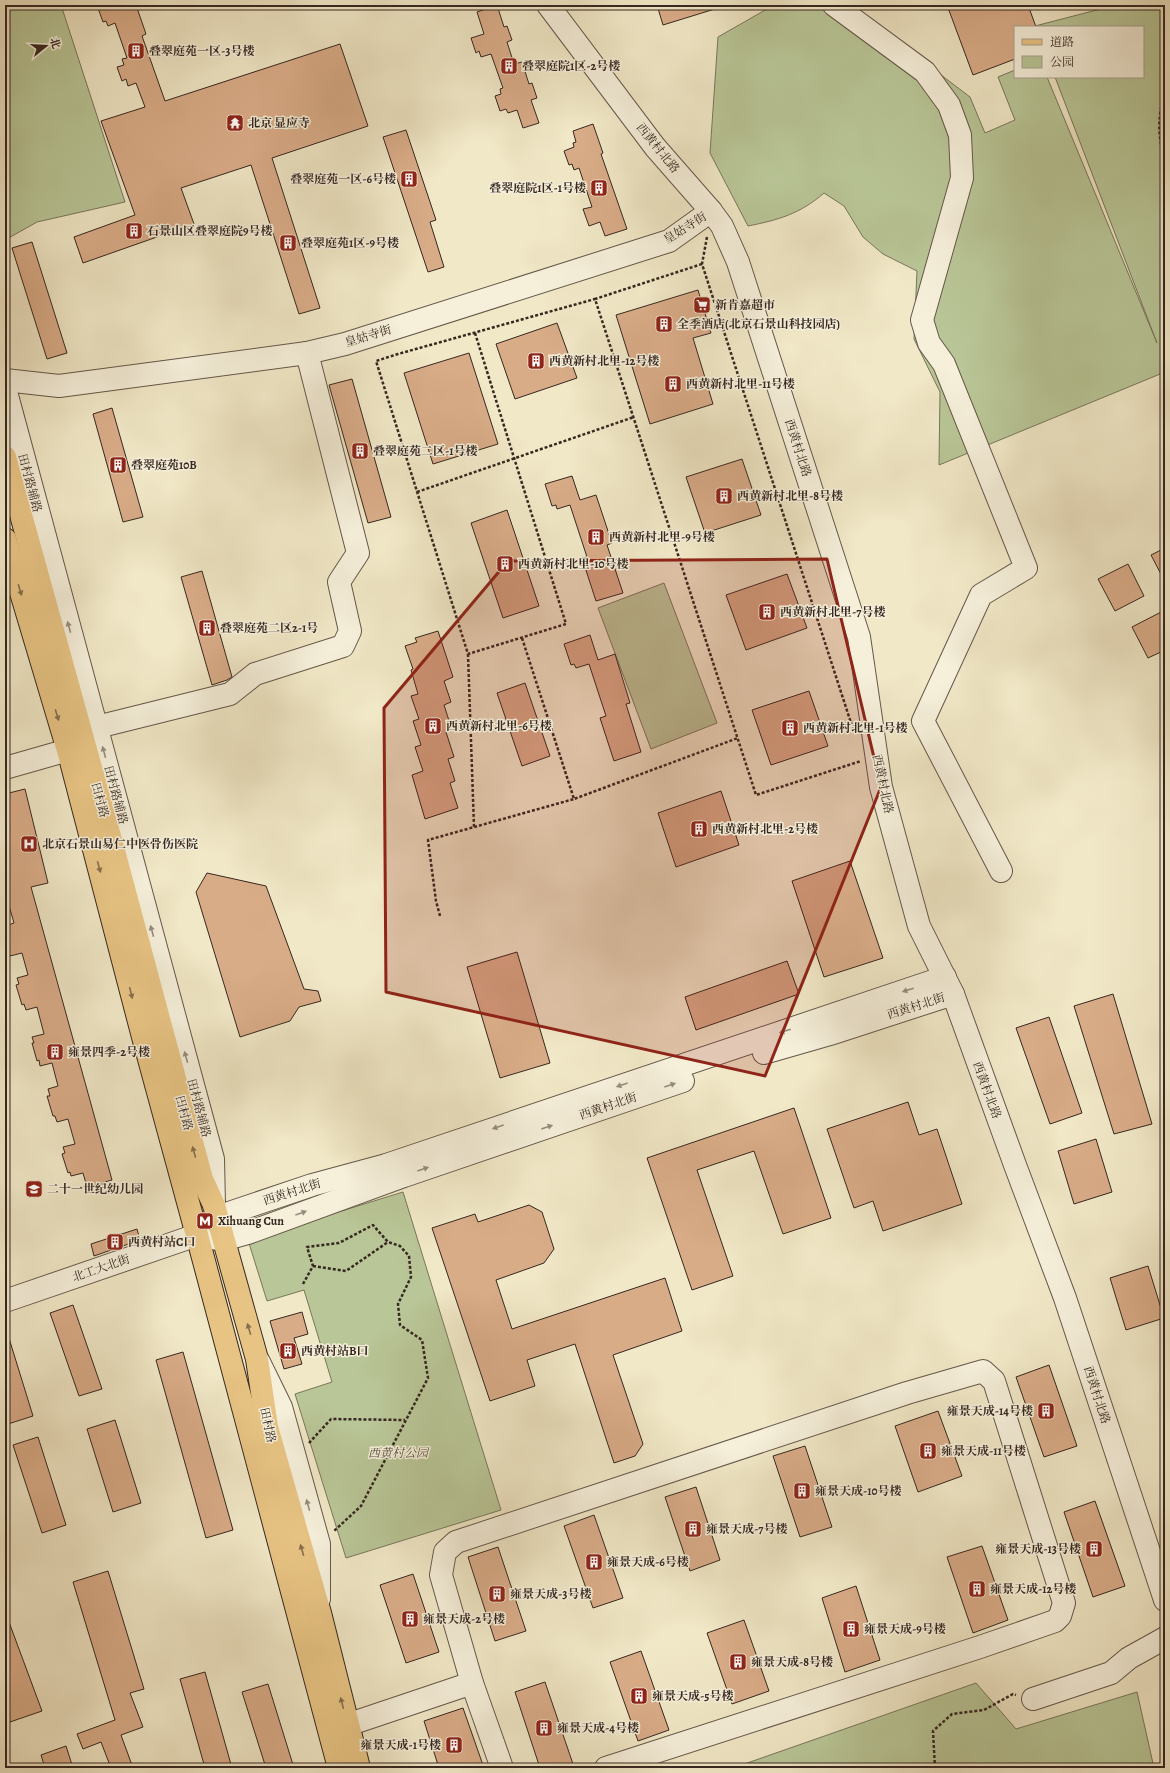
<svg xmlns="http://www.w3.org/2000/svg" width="1170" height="1773" viewBox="0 0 1170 1773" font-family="Alegreya,'Noto Serif SC',serif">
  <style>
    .green { fill: #b9c697; stroke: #78765c }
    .building { fill: #d9ac88; stroke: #362721 }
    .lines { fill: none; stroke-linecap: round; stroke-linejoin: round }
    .minor-casing { stroke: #65574a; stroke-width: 24 }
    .major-casing { stroke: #362721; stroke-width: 24 }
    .path { stroke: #362721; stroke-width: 2.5; stroke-dasharray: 3 2; stroke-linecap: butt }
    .minor { stroke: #f6f0db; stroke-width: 22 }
    .major { stroke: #e8c484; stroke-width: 22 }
    .oneway { fill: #866e4e }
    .oneway2 { fill: #968c7e }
    .marked { fill: #8f2418; fill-opacity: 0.2; stroke: #8f2418; stroke-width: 3; stroke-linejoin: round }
    .labels { text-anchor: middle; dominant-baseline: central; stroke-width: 3; stroke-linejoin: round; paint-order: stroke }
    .poi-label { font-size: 12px; font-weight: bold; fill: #362721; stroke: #f6f0db; text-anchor: start }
    .street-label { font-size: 12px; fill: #362721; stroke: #f6f0db }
    .park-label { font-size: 12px; font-style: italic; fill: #574f3e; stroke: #f6f0db }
  </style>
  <rect width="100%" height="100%" fill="#f1e8c7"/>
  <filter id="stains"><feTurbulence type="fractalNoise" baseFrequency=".005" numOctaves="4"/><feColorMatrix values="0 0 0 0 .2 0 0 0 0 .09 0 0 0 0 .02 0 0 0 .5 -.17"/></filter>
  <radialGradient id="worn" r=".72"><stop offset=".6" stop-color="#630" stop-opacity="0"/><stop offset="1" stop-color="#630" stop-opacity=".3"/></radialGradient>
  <g class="green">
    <polygon points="19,5 61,5 125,202 37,222 5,240 5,10"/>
    <path d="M774,5H849L970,97L985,133L1015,120L998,77L1015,70V77H1047L1157,343L1055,77H1143V27L1035,26L1116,5H1165V372L939,465L940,392L914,339L917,271L883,254L863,237L844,206L824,193C800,214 778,220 748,226L710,153L718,37Z"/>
    <polygon points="664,583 717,723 651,749 598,608"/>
    <polygon points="403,1192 501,1510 346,1558 295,1394 332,1382 304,1290 267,1301 248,1240"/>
    <polygon points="976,1683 1016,1729 1137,1692 1154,1768 733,1768"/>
  </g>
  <g class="building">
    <polygon points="105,5 136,5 146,34 142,36 165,101 340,44 368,126 272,158 320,308 299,314 251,165 181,188 194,224 83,263 74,237 135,215 101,121 145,107 136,83 128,86 126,79 122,81 117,67 124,65 122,59 127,58 115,23 108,26 106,21 103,22 98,8"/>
    <polygon points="497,5 504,27 507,26 512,40 507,42 514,64 522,62 529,84 532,83 537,98 531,100 539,123 523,128 517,110 508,113 506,109 500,111 495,96 501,94 500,89 503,88 491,54 481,57 479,51 476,53 471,38 484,34 477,12"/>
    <polygon points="657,5 717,5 718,8 663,25"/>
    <polygon points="947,5 1028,5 1036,27 1015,27 1015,59 973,75"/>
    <polygon points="593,124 603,153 601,154 627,229 605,236 600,222 589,226 583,209 592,207 579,168 574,170 572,164 569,165 564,151 574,147 573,143 576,142 573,131"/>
    <polygon points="406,130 436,220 430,222 444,267 428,272 383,137"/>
    <polygon points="32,242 67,353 47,359 12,248"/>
    <polygon points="698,290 711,333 693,338 713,404 650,424 616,315"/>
    <polygon points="557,323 577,378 515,399 496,344"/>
    <polygon points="469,353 498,444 433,464 404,373"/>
    <polygon points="352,379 391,517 368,523 329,385"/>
    <polygon points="112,408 143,517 123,522 93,414"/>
    <polygon points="742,459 761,515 705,533 686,477"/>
    <polygon points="572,476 580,500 596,495 612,543 607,545 623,593 596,601 582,558 587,557 570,505 557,509 556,505 552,506 545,484"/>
    <polygon points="507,510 539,606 503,618 471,523"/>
    <polygon points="1165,548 1165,582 1151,555"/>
    <polygon points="1128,564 1144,596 1115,611 1098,579"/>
    <polygon points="202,571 232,677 227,680 212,685 181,577"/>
    <polygon points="787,574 807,628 746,650 726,595"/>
    <polygon points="1165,610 1165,650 1148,658 1132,627"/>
    <polygon points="438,631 453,677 444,681 451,702 444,705 452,730 446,732 454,757 448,759 455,781 450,783 458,808 425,819 412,775 423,771 415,747 421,745 413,721 419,719 411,696 418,694 411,670 413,669 405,646 417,642 415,638"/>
    <polygon points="590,635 598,660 615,654 630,703 626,704 641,752 614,761 600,718 606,716 589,664 576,668 574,664 571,665 564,644"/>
    <polygon points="525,683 550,756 522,766 497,693"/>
    <polygon points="809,691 828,746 771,765 752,710"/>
    <polygon points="25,789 48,883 31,887 112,1180 87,1187 83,1173 71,1176 70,1172 68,1173 62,1154 65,1153 63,1147 75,1144 68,1119 57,1122 55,1116 53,1116 47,1096 50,1096 48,1089 58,1086 52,1063 40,1066 39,1060 37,1061 32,1043 34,1043 32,1037 44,1034 37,1007 26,1010 24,1004 22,1005 16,985 19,984 17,978 28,975 22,953 10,956 8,950 5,951 5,926 14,923 5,892 5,811 9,810 5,794"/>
    <polygon points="721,791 739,845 676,867 658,813"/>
    <polygon points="850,861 883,958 824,977 792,881"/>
    <polygon points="207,873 266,886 304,989 318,991 321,1001 299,1007 290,1021 240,1037 196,892"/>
    <polygon points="517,952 550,1063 500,1078 467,967"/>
    <polygon points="787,961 799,994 696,1030 685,997"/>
    <polygon points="1113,994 1152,1124 1114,1134 1074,1006"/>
    <polygon points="1049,1017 1082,1113 1050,1124 1016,1028"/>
    <polygon points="908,1102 919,1135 937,1129 962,1204 883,1231 873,1201 854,1208 827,1129"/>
    <polygon points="794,1108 831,1218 783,1234 754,1151 697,1170 733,1276 692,1290 647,1158"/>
    <polygon points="1096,1139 1112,1192 1074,1204 1058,1151"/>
    <polygon points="529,1205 542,1212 554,1249 544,1263 496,1280 512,1329 665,1278 682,1331 613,1355 643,1444 635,1456 614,1463 575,1344 527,1360 535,1386 490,1401 432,1228 475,1214 478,1222"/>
    <polygon points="137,1229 140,1240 94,1256 91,1244"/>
    <polygon points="1148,1266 1164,1318 1126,1330 1110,1278"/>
    <polygon points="73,1305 102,1389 79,1396 50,1313"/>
    <polygon points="302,1312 308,1334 294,1338 302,1364 284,1369 270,1321"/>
    <polygon points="8,1335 33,1416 8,1424 5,1414 5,1336"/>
    <polygon points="183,1352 233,1530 206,1538 156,1360"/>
    <polygon points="1049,1365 1077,1446 1044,1457 1016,1377"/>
    <polygon points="938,1411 962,1476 918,1492 895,1426"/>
    <polygon points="115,1420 141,1503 113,1512 87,1429"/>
    <polygon points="38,1437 66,1525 42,1533 13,1445"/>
    <polygon points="805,1446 832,1527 800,1537 773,1456"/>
    <polygon points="696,1487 720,1560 690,1571 665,1497"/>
    <polygon points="1095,1501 1125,1586 1093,1597 1064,1512"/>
    <polygon points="594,1515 623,1598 593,1608 564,1526"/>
    <polygon points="982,1546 1008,1620 973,1633 947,1557"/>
    <polygon points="498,1547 526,1631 495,1641 468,1557"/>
    <polygon points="108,1571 144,1689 130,1693 143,1727 121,1735 133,1768 111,1768 101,1742 83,1749 77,1734 115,1720 73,1582"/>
    <polygon points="413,1574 439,1652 406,1663 380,1585"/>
    <polygon points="856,1586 880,1660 845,1672 822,1598"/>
    <polygon points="5,1614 6,1614 42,1711 10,1722 5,1708"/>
    <polygon points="744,1620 769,1691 732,1704 707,1633"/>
    <polygon points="641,1651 669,1730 638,1741 610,1662"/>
    <polygon points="205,1672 232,1768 205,1768 180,1679"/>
    <polygon points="545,1682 573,1764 560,1768 540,1768 515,1692"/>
    <polygon points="268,1684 294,1768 266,1768 242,1692"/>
    <polygon points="463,1708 484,1768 439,1768 424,1721"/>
    <polygon points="66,1746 73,1768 45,1768 41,1755"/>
  </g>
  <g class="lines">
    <defs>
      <g id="minor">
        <polyline points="548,5 655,147 711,211 722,226 738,262 859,637 881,787 919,926 953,994 1015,1165 1065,1298 1165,1600"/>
        <polyline points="834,5 925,72 949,105 960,135 962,178 922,320 929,343 944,364 1026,568 981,595 923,721 1001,871"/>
        <polyline points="5,380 59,386 307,353 345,344 669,241 711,211"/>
        <polyline points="5,388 213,1159 214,1205"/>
        <polyline points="97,727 230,694 255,674 343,646 350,631 339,582 358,553 307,353"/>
        <polyline points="5,768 68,750"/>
        <polyline points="764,1053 830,1034 953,994"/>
        <polyline points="206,1237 223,1240 248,1233 404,1176 683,1081"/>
        <polyline points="5,1301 197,1235 217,1217 312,1185 386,1165 945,977"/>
        <polyline points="259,1362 281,1407 319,1544 319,1599"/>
        <polyline points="1033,1699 1111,1673 1129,1658 1165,1638"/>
        <polyline points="347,1725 472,1683"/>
        <polyline points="502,1768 472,1683 441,1575 445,1552 456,1542 907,1393 983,1371 994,1381 1064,1603 1060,1616 1055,1621 980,1647 606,1768"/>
      </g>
      <g id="major">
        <polyline points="5,457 111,840 202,1179 214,1205 257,1359 267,1427 320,1613 359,1768"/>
        <polyline points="5,539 68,750 143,1037 197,1235 339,1768"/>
      </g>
    </defs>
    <use href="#minor" class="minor-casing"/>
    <use href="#major" class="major-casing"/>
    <g class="path">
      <path d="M1165,92C1157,118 1158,136 1165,162"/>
      <polyline points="707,237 702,264 853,729"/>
      <polyline points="702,264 595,299 756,795 861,761"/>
      <polyline points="475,333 566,624 468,654 376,361 398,354 595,299"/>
      <polyline points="417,492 634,417"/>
      <polyline points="522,638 574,799 738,738"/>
      <polyline points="468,654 474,827"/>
      <polyline points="440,916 436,901 428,840 574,799"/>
      <polyline points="313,1266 346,1271 388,1242"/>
      <polyline points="303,1284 313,1266 307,1247 339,1243 373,1225 388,1242 400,1246 409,1256 411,1277 398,1304 400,1325 422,1340 428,1378 361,1506 334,1531"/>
      <polyline points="309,1443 331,1419 405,1420"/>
      <polyline points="935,1768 933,1731 952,1714 984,1710 1013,1694 1016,1695"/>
    </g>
    <use href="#minor" class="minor"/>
    <use href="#major" class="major"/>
  </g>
  <defs><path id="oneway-solid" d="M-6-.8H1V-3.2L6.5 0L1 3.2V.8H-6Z"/></defs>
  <g class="oneway">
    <use href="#oneway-solid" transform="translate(20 590) rotate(73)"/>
    <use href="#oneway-solid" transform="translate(57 715) rotate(73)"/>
    <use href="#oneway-solid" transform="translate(99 867) rotate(75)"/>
    <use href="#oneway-solid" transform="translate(131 993) rotate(76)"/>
    <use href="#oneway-solid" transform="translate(194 1152) rotate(-105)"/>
    <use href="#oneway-solid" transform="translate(249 1329) rotate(-106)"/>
    <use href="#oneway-solid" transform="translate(302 1550) rotate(-106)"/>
    <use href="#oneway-solid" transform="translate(342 1703) rotate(-104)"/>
  </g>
  <g class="oneway2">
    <use href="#oneway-solid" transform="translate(69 627) rotate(-105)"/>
    <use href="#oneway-solid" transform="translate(104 752) rotate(-105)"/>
    <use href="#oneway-solid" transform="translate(152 931) rotate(-105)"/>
    <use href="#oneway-solid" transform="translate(908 990) rotate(162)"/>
    <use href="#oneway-solid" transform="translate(785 1031) rotate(162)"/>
    <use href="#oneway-solid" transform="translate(186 1057) rotate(-105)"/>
    <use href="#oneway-solid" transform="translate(622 1085) rotate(161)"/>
    <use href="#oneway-solid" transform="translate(670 1085) rotate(-19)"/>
    <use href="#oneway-solid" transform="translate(498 1127) rotate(161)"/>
    <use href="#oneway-solid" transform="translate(547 1127) rotate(-19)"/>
    <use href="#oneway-solid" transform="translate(423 1169) rotate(-19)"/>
    <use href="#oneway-solid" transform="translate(301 1213) rotate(-20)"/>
    <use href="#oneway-solid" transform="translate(308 1505) rotate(-105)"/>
  </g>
  <path class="marked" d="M827,559L881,787L765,1076L386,992L384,708L508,561Z"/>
  <defs>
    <symbol id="building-square" viewBox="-11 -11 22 22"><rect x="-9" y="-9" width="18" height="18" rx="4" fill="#8f2418" stroke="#f6f0db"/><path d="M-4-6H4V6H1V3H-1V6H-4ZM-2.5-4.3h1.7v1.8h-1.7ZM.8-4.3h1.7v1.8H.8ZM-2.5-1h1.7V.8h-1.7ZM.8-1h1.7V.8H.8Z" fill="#fff"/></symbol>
    <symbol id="temple-square" viewBox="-11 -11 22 22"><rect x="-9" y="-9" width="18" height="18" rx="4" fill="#8f2418" stroke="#f6f0db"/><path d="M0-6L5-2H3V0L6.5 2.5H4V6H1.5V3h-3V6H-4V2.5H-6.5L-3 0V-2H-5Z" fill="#fff"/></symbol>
    <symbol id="supermarket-square" viewBox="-11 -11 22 22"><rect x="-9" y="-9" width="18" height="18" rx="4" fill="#8f2418" stroke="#f6f0db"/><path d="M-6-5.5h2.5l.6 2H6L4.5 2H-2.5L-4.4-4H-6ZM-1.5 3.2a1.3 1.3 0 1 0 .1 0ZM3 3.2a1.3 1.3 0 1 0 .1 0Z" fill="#fff"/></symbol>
    <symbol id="hospital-square" viewBox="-11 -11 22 22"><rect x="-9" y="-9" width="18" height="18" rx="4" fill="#8f2418" stroke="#f6f0db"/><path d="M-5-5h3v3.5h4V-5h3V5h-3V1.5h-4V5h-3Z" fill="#fff"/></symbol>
    <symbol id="school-square" viewBox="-11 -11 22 22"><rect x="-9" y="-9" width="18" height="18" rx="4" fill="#8f2418" stroke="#f6f0db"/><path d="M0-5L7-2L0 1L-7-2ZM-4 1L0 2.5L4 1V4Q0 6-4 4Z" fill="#fff"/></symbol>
    <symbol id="metro-square" viewBox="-11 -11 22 22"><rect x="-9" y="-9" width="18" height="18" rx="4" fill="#8f2418" stroke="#f6f0db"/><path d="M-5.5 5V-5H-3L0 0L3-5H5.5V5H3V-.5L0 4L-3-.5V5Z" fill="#fff"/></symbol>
  </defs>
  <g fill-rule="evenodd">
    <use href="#building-square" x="126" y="41" width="20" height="20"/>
    <use href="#building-square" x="499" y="56" width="20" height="20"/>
    <use href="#temple-square" x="225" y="113" width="20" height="20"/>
    <use href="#building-square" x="399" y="169" width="20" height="20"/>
    <use href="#building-square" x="589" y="178" width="20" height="20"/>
    <use href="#building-square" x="124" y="221" width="20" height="20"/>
    <use href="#building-square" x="278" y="233" width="20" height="20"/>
    <use href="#supermarket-square" x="692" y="295" width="20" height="20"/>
    <use href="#building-square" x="654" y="314" width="20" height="20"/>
    <use href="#building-square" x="526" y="351" width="20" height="20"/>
    <use href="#building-square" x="663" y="374" width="20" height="20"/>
    <use href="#building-square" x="350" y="441" width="20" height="20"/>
    <use href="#building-square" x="108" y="455" width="20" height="20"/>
    <use href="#building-square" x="714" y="486" width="20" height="20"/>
    <use href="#building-square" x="586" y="527" width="20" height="20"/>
    <use href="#building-square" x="495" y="554" width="20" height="20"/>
    <use href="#building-square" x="757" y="602" width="20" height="20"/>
    <use href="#building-square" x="197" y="618" width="20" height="20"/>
    <use href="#building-square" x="423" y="716" width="20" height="20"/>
    <use href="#building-square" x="780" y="718" width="20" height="20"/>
    <use href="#building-square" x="689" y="819" width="20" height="20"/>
    <use href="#hospital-square" x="19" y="834" width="20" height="20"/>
    <use href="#building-square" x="45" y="1042" width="20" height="20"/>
    <use href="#school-square" x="24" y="1179" width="20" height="20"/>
    <use href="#metro-square" x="195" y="1211" width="20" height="20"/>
    <use href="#building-square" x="105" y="1232" width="20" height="20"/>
    <use href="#building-square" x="278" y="1341" width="20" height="20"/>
    <use href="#building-square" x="1036" y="1401" width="20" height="20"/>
    <use href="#building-square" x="918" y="1441" width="20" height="20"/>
    <use href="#building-square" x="792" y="1481" width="20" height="20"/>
    <use href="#building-square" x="683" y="1519" width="20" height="20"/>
    <use href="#building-square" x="1084" y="1539" width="20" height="20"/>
    <use href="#building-square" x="584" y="1552" width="20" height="20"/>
    <use href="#building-square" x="967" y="1579" width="20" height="20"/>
    <use href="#building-square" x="487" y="1584" width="20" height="20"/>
    <use href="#building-square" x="400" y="1609" width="20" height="20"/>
    <use href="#building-square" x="841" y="1619" width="20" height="20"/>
    <use href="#building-square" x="728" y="1652" width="20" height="20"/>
    <use href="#building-square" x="629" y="1686" width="20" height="20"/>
    <use href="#building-square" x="534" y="1718" width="20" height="20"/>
    <use href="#building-square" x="444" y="1735" width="20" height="20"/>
  </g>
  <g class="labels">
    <g class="poi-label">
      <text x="149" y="51">叠翠庭苑一区-3号楼</text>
      <text x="522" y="66">叠翠庭院1区-2号楼</text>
      <text x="248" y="123">北京 显应寺</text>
      <text x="396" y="179" text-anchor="end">叠翠庭苑一区-6号楼</text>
      <text x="586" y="188" text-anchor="end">叠翠庭院1区-1号楼</text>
      <text x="147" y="231">石景山区叠翠庭院9号楼</text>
      <text x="301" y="243">叠翠庭苑1区-9号楼</text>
      <text x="715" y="305">新肯嘉超市</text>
      <text x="677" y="324">全季酒店(北京石景山科技园店)</text>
      <text x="549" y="361">西黄新村北里-12号楼</text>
      <text x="686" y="384">西黄新村北里-11号楼</text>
      <text x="373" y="451">叠翠庭苑二区-1号楼</text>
      <text x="131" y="465">叠翠庭苑10B</text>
      <text x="737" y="496">西黄新村北里-8号楼</text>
      <text x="609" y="537">西黄新村北里-9号楼</text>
      <text x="518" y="564">西黄新村北里-10号楼</text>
      <text x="780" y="612">西黄新村北里-7号楼</text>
      <text x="220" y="628">叠翠庭苑二区2-1号</text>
      <text x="446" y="726">西黄新村北里-6号楼</text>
      <text x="803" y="728">西黄新村北里-1号楼</text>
      <text x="712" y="829">西黄新村北里-2号楼</text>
      <text x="42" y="844">北京石景山易仁中医骨伤医院</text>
      <text x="68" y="1052">雍景四季-2号楼</text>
      <text x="47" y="1189">二十一世纪幼儿园</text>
      <text x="218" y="1221">Xihuang Cun</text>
      <text x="128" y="1242">西黄村站C口</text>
      <text x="301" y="1351">西黄村站B口</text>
      <text x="1033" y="1411" text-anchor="end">雍景天成-14号楼</text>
      <text x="941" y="1451">雍景天成-11号楼</text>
      <text x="815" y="1491">雍景天成-10号楼</text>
      <text x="706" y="1529">雍景天成-7号楼</text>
      <text x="1081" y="1549" text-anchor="end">雍景天成-13号楼</text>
      <text x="607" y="1562">雍景天成-6号楼</text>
      <text x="990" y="1589">雍景天成-12号楼</text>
      <text x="510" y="1594">雍景天成-3号楼</text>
      <text x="423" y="1619">雍景天成-2号楼</text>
      <text x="864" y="1629">雍景天成-9号楼</text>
      <text x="751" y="1662">雍景天成-8号楼</text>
      <text x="652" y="1696">雍景天成-5号楼</text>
      <text x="557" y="1728">雍景天成-4号楼</text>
      <text x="441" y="1745" text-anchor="end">雍景天成-1号楼</text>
    </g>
    <g class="street-label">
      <text transform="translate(658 148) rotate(51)">西黄村北路</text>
      <text transform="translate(685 228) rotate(-32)">皇姑寺街</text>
      <text transform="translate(368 336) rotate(-17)">皇姑寺街</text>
      <text transform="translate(798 448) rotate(72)">西黄村北路</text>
      <text transform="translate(30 483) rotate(75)">田村路辅路</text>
      <text transform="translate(883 784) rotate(78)">西黄村北路</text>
      <text transform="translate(116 795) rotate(75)">田村路辅路</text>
      <text transform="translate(100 800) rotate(75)">田村路</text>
      <text transform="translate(916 1006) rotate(-18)">西黄村北街</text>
      <text transform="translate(987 1090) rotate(70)">西黄村北路</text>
      <text transform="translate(608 1106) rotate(-19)">西黄村北街</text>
      <text transform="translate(199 1108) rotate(75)">田村路辅路</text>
      <text transform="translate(184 1113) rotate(75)">田村路</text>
      <text transform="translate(292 1192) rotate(-18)">西黄村北街</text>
      <text transform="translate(101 1268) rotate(-19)">北工大北街</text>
      <text transform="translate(1097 1395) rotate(72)">西黄村北路</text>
      <text transform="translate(268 1425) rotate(78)">田村路</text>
    </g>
    <g class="park-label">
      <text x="398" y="1453">西黄村公园</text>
    </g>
  </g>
  <rect width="1170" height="1773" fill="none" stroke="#f1e8c7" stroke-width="20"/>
  <rect x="6" y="6" width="1158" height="1761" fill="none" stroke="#362721" stroke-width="2"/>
  <rect x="10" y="10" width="1150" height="1753" fill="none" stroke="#362721"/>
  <rect x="1014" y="26" width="130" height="52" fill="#f6f0db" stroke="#a9a091"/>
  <rect x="1022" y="39" width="20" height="6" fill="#e8c484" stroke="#a9a091"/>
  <text x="1050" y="46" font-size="12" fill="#362721">道路</text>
  <rect x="1022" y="56" width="20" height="12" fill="#b9c697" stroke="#a9a091"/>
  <text x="1050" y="66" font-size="12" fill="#362721">公园</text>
  <g transform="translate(46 46) rotate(72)" stroke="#f6f0db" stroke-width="3" paint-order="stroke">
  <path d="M0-3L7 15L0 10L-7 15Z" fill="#362721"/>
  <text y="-6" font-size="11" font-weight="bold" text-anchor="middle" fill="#362721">北</text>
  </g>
  <rect width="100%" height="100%" filter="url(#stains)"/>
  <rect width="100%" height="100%" fill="url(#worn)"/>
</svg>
